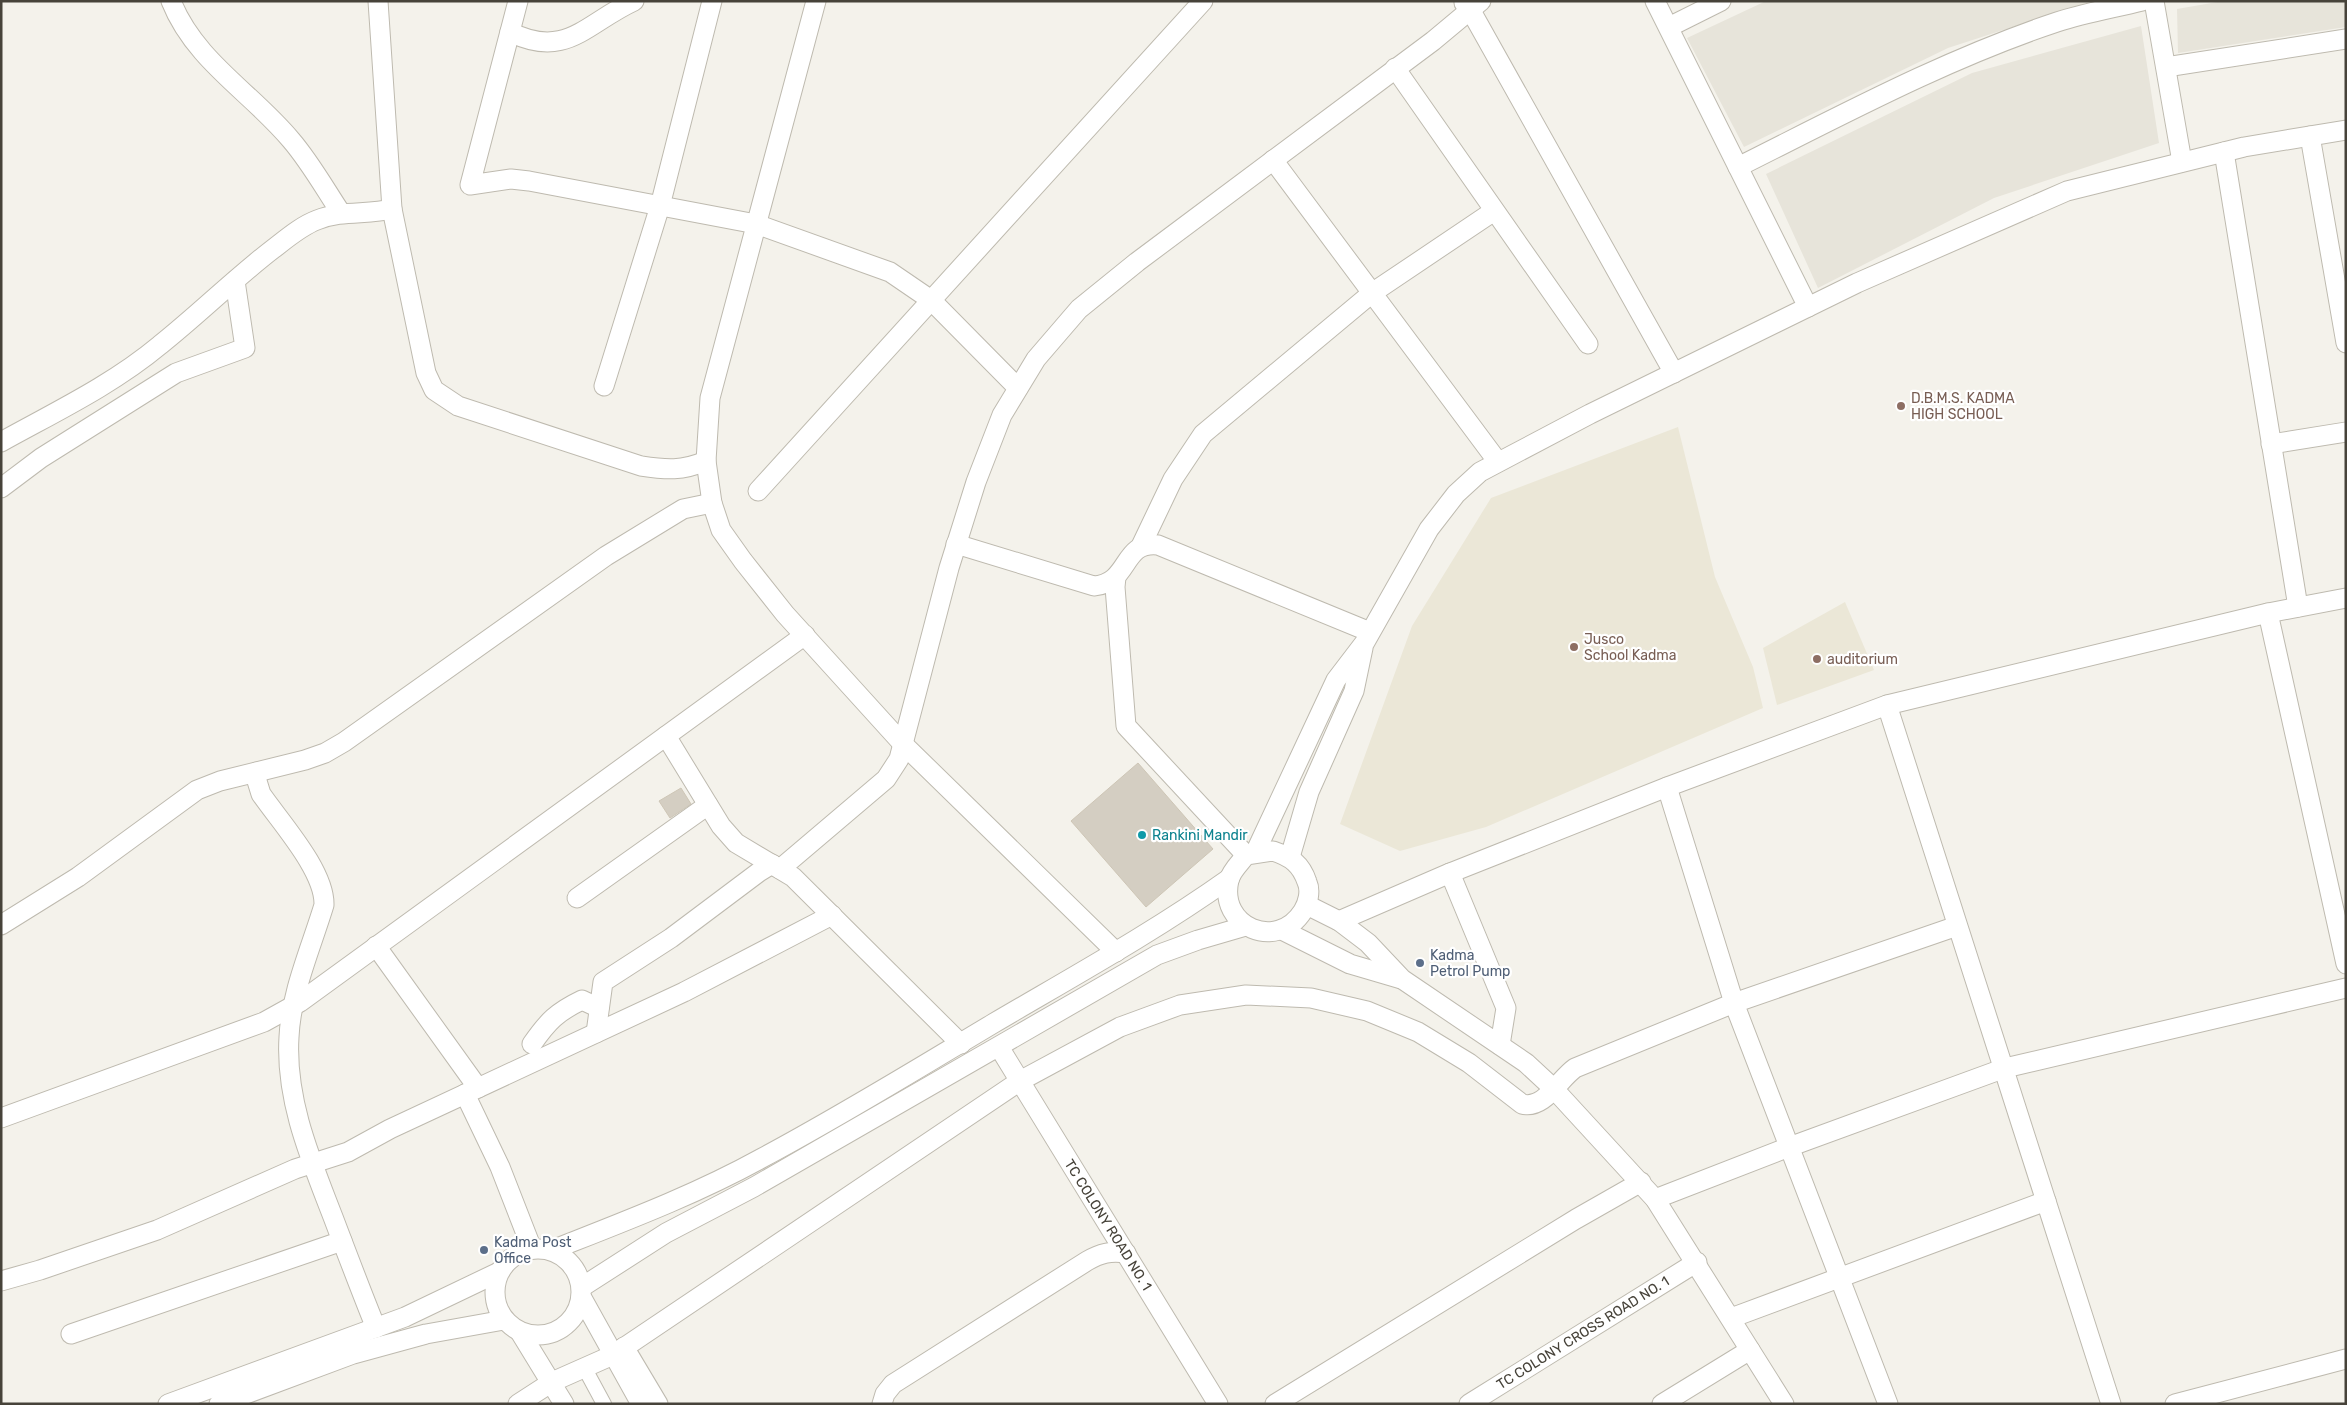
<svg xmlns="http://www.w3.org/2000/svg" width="2347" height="1405" viewBox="0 0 2347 1405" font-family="Rubik,sans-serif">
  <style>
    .residential { fill: #e7e4da }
    .education { fill: #ebe7d7 }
    .building { fill: #d4cec2; stroke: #cec6b6 }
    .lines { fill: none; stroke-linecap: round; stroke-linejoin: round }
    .pedestrian-casing { stroke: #bebaaf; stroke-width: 16 }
    .minor-casing { stroke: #bebaaf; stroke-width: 21 }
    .pedestrian { stroke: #fff; stroke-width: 14 }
    .minor { stroke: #fff; stroke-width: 19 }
    .education-dot { fill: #8d6e63; stroke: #fff; stroke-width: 2 }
    .culture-dot { fill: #0f9aa8; stroke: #fff; stroke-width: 2 }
    .service-dot { fill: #5c6f8a; stroke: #fff; stroke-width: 2 }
    .labels { text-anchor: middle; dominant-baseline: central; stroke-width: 4.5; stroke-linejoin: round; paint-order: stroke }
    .education-label { font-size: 14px; fill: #785e54; stroke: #fff; text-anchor: start }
    .culture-label { font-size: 14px; fill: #0d838f; stroke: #fff; text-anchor: start }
    .service-label { font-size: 14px; fill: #4e5e75; stroke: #fff; text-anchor: start }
    .street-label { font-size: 14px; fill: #47433a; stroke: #fff }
  </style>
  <rect width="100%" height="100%" fill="#f4f2eb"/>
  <g class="residential">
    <polygon points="1766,1 2093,1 1948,48 1744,147 1687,38"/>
    <polygon points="2223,1 2346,1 2346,27 2178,53 2177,9"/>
    <polygon points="2141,26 2159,143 1994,198 1818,288 1766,174 1972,73"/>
  </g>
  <g class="education">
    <polygon points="1678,427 1715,577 1753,667 1763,708 1486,827 1400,851 1340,824 1412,626 1491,498"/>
    <polygon points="1845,602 1874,670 1777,705 1763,648"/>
  </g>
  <g class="building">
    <polygon points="1138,763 1213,849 1146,907 1071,821"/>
    <polygon points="681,788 691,804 670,818 659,801"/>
  </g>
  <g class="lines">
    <defs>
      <polyline id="pedestrian" points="584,1367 604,1404"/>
      <g id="minor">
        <path d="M171,1C195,61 251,92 291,140C310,162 325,189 341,213"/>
        <path d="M378,1L392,209L426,373L434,390L458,406L641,466C667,470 682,471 706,461"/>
        <polyline points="518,1 470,185 511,179 529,181 756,224 890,272 931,300 1018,388"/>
        <polyline points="816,1 710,398 706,461 712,503 721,530 743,561 785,614 902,743 1116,952"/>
        <polyline points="1655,1 1808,307"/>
        <polyline points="2154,1 2182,162"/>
        <polyline points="1464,3 1471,11 1674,373"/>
        <polyline points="1669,27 1721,1"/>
        <path d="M510,32C566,60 586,23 634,1"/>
        <polyline points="2166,67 2346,39"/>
        <polyline points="1395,68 1588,344"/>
        <polyline points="2310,136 2346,343"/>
        <polyline points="2224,152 2298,607"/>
        <polyline points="1273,160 1498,462"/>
        <path d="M1738,167C1842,115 1946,59 2057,22C2085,13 2114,8 2142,1"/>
        <polyline points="604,386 660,206 712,1"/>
        <path d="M1,442C55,412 112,385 160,345C199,314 234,279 273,249C286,239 301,226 317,220C342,210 367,215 392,209"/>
        <polyline points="2271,444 2346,432"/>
        <polyline points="1,488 41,458 176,373 245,348 235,281"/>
        <polyline points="758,491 1203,1"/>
        <path d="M956,544L1094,586C1131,583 1121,541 1158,545L1370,632"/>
        <polyline points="1141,546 1173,479 1203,434 1372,293 1494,211"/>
        <polyline points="1116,577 1115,587 1126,726 1246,855"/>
        <polyline points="2268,613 2346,964"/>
        <polyline points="1887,705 2111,1404"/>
        <polyline points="666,736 721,826 736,843 793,877 961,1044"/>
        <path d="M257,772V781L261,794C281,823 325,871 324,905C311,948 291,992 289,1037C285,1100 311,1160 333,1217C347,1254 361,1291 376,1328"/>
        <polyline points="1667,787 1734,1003 1888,1404"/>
        <path d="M1273,851C1291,857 1301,864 1307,882C1311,891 1308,903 1303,911C1277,952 1218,927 1229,880C1231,871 1241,862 1246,855Z"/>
        <polyline points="1255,853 1336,680 1365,642 1429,529 1456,494 1480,472 1590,414 1857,283 2067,191 2244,147 2346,130"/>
        <polyline points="1290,857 1309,792 1354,691 1363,648"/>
        <polyline points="780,869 886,779 899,759 949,568 976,482 1002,415 1036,359 1079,309 1137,262 1433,41 1481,1"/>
        <polyline points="1450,873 1506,1008 1500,1045"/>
        <polyline points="577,898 708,805"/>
        <polyline points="1307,905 1339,921 1368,943 1402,979 1526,1063 1553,1088 1655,1199 1784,1404"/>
        <polyline points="1339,921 1450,873 1667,787 1887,705 2268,613 2346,598"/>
        <polyline points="1,925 78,877 197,790 220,781 305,760 325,753 344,742 606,556 683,509 712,503"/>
        <polyline points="1282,930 1350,964 1401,979"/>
        <polyline points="376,946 478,1088"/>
        <polyline points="596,1033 603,982 671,938 759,872 772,864"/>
        <path d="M532,1044C548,1021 557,1012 582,1000L599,1008"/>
        <polyline points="999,1047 1218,1404"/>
        <polyline points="465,1094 500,1167 532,1249"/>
        <polyline points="1,1118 264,1022 300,1002 805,635"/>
        <polyline points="1655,1199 1789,1147 2005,1068 2346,988"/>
        <circle cx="538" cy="1292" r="43"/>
        <path d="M552,1250C623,1222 695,1195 762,1158C841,1116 917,1069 994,1023C1074,976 1154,932 1230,878"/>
        <polyline points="1,1281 40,1270 157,1230 295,1169 348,1152 390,1129 684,992 832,915"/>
        <polyline points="582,1287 666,1233 754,1187 1157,955 1198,940 1246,926"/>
        <polyline points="582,1298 641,1404"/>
        <polyline points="1731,1318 2046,1201"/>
        <polyline points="520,1332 564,1404"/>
        <polyline points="71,1334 342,1241"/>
        <polyline points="624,1347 658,1404"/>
        <polyline points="168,1404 405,1317 499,1272"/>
        <polyline points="219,1404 353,1354 426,1334 504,1320"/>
        <path d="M518,1404L552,1382L613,1355L1020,1081L1120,1027L1180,1005L1246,995L1311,998L1367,1011L1418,1032L1469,1063L1522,1104C1544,1110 1559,1079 1575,1068L1734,1003L1957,926"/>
        <path d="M882,1404L885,1394L893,1384L1087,1261C1101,1253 1110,1251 1126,1253"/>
        <polyline points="1275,1404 1576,1219 1641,1182"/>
        <polyline points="1469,1404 1697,1262"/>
        <polyline points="1662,1404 1750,1350"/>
        <polyline points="2175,1404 2346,1359"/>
      </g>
    </defs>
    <use href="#pedestrian" class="pedestrian-casing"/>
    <use href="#minor" class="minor-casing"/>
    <use href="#pedestrian" class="pedestrian"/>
    <use href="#minor" class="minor"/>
  </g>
  <g class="education-dot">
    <circle cx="1901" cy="406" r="5"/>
    <circle cx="1574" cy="647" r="5"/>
    <circle cx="1817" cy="659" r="5"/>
  </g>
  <circle class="culture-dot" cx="1142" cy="835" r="5"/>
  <g class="service-dot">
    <circle cx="1420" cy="963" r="5"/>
    <circle cx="484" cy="1250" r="5"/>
  </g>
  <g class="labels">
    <g class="education-label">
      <text x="1911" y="398">D.B.M.S. KADMA<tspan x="1911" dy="16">HIGH SCHOOL</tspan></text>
      <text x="1584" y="639">Jusco<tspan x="1584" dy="16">School Kadma</tspan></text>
      <text x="1827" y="659">auditorium</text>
    </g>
    <g class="culture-label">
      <text x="1152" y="835">Rankini Mandir</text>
    </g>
    <g class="service-label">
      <text x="1430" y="955">Kadma<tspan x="1430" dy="16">Petrol Pump</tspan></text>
      <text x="494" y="1242">Kadma Post<tspan x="494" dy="16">Office</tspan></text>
    </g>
    <g class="street-label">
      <text transform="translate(1108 1225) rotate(58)">TC COLONY ROAD NO. 1</text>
      <text transform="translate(1583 1333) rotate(-32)">TC COLONY CROSS ROAD NO. 1</text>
    </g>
  </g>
  <rect width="2347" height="1405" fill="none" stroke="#47433a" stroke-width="5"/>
</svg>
